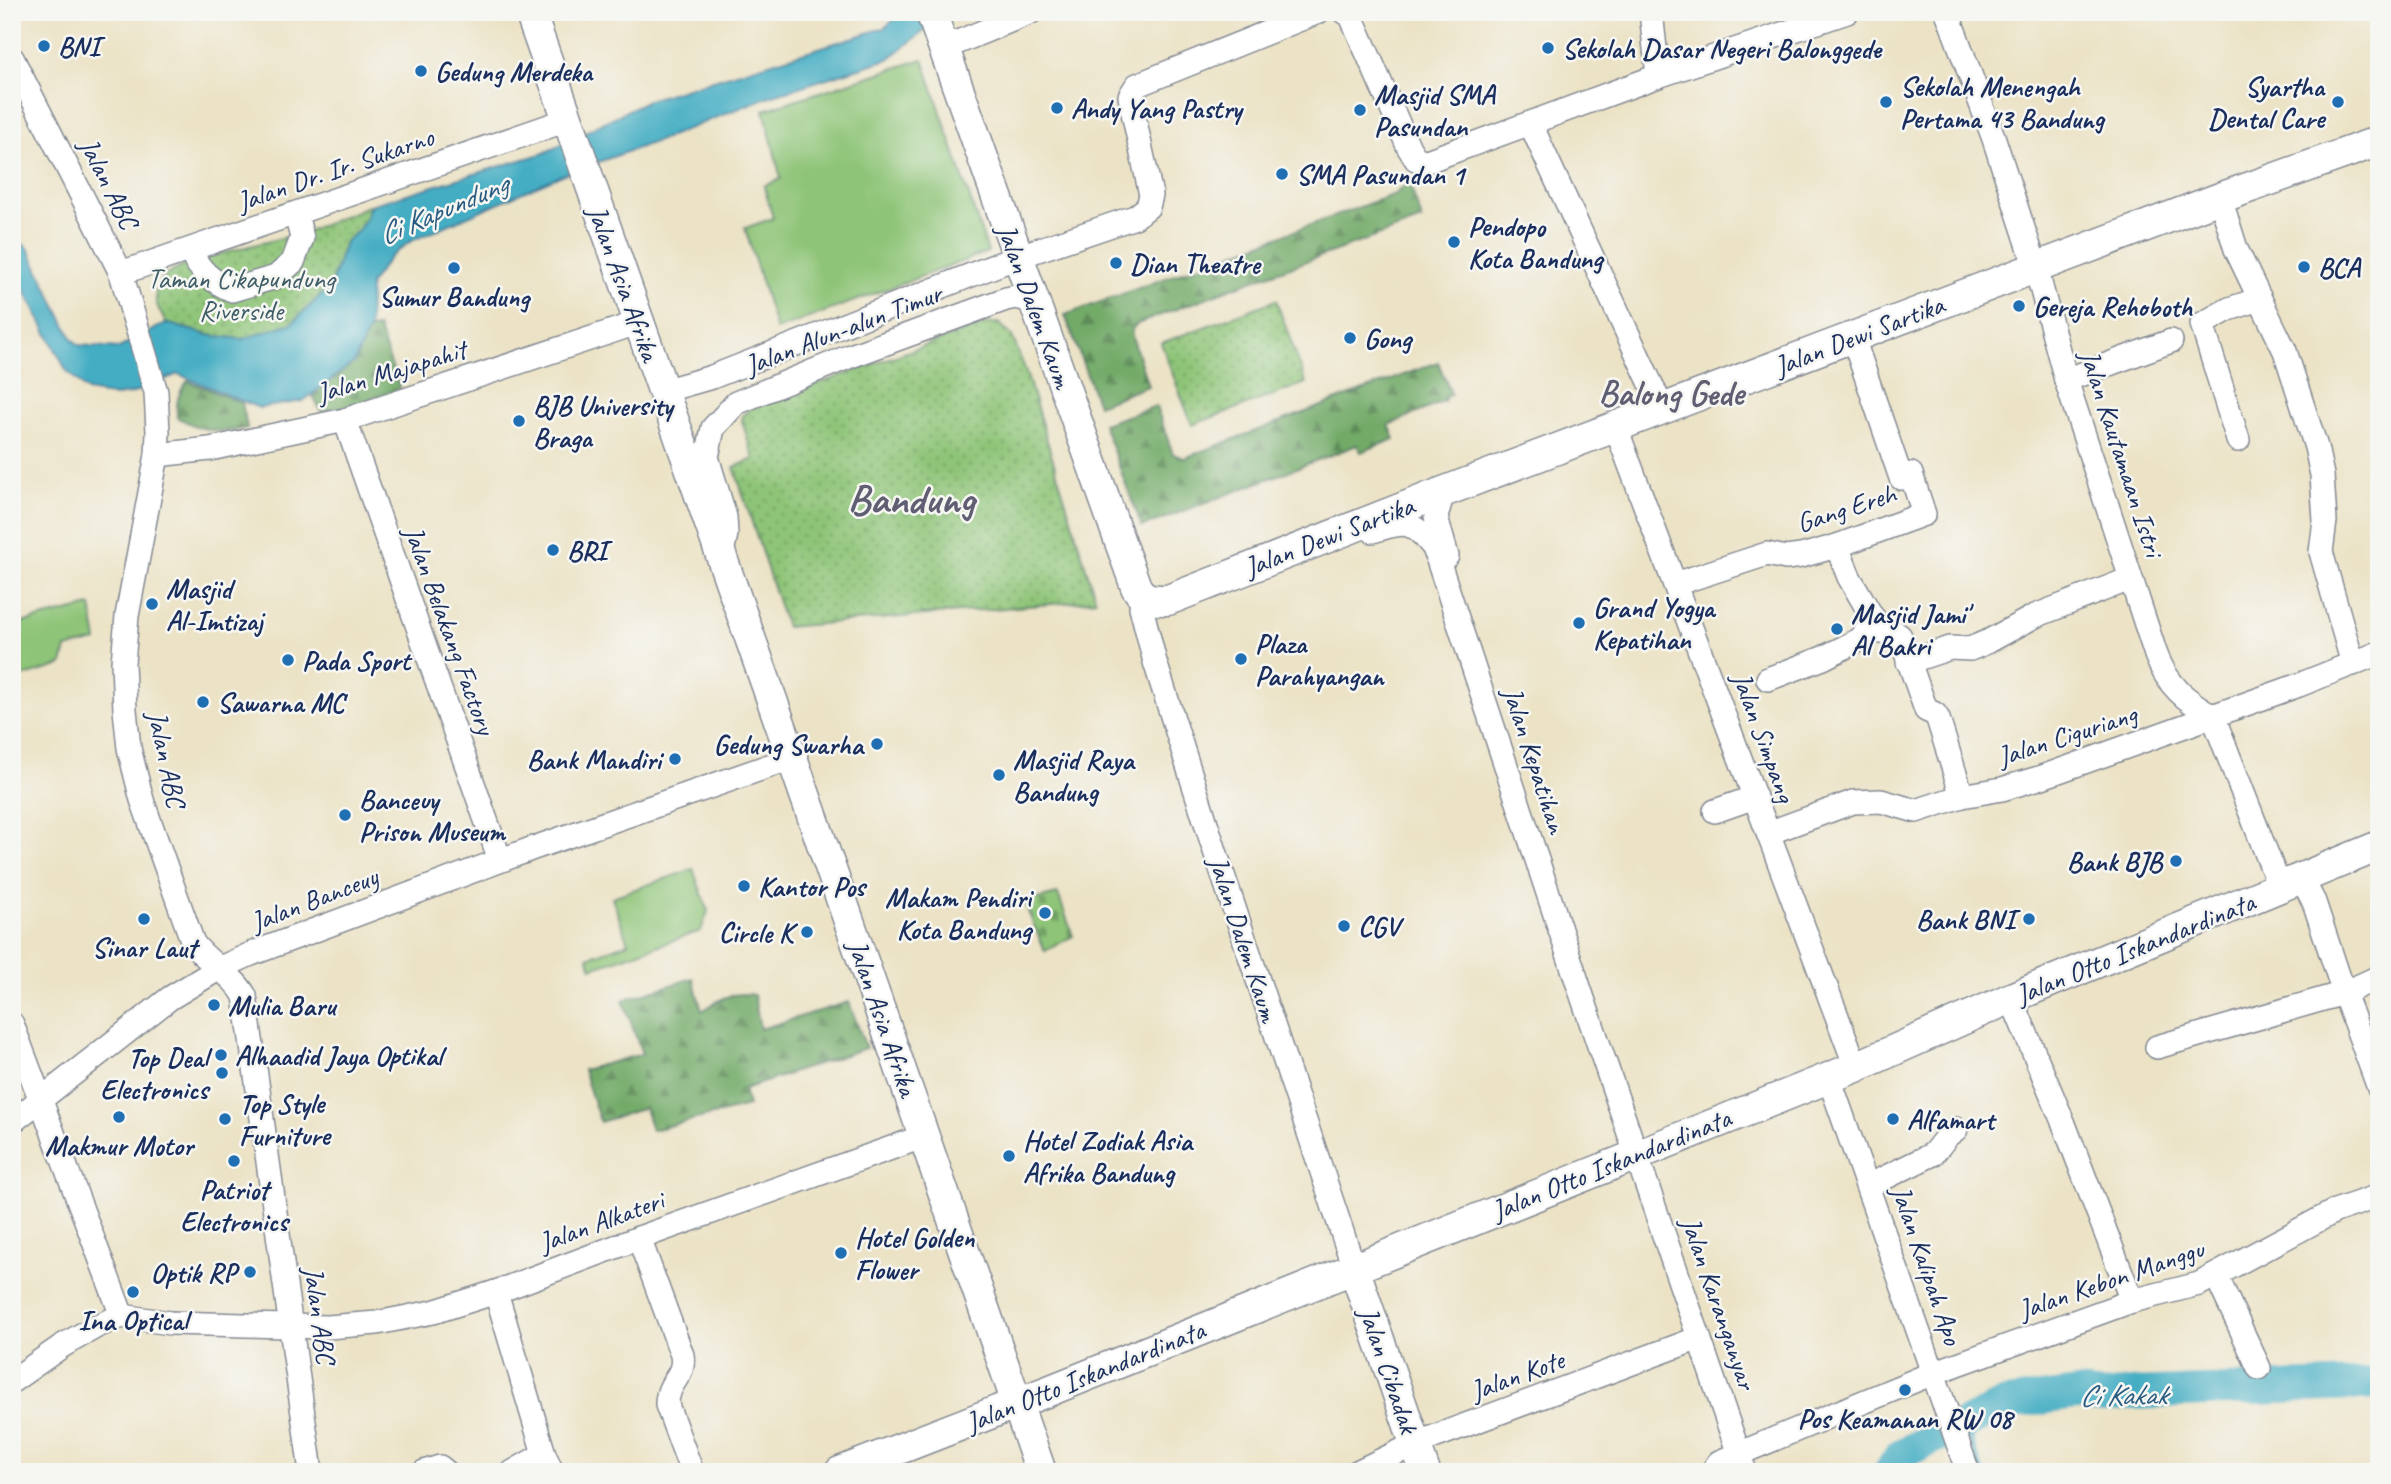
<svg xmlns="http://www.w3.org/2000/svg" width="2391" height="1484" viewBox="0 0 2391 1484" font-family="Caveat,sans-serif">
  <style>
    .green { fill: #8ec477; stroke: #547a6a; stroke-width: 2 }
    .forest { fill: url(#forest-firs); stroke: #466c63; stroke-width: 2 }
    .cemetery { fill: url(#cemetery-stones); stroke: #547a6a; stroke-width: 2 }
    .park { fill: url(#park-dots); stroke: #547a6a; stroke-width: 2 }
    .water { fill: #44adc3; stroke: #306e90; stroke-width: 2 }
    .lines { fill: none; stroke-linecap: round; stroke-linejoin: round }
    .stream { stroke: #44adc3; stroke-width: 5 }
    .river { stroke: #44adc3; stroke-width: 32 }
    .minor-casing { stroke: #848992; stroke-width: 26 }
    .major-casing { stroke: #848992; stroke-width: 33 }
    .minor { stroke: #fff; stroke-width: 23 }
    .major { stroke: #fff; stroke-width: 30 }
    .poi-dot { fill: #1f6fb2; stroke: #f6f6f2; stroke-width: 2.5 }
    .labels { text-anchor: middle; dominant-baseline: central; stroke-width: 5; stroke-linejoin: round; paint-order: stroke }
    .poi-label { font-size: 28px; font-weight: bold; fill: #1b2f5e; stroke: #f6f6f2; text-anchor: start }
    .street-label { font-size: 28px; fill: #1b2f5e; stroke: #f6f6f2 }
    .park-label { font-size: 28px; fill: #3e5c66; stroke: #f6f6f2 }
    .water-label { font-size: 30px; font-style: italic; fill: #295b81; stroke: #f6f6f2 }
    .district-label { font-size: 35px; font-weight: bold; fill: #605e72; stroke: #f6f6f2 }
    .town-label { font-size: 42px; font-weight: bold; fill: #605e72; stroke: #f6f6f2 }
  </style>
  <defs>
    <pattern id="forest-firs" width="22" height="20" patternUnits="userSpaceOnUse" patternTransform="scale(1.75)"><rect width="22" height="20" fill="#72aa68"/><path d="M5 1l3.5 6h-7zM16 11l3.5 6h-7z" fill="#5d8b59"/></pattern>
    <pattern id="cemetery-stones" width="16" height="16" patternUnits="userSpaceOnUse" patternTransform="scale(1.75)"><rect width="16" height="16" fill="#8ec477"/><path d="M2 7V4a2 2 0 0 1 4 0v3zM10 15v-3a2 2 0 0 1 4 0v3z" fill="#73a065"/></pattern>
    <pattern id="park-dots" width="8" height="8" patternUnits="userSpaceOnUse" patternTransform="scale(1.75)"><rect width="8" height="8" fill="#8ec477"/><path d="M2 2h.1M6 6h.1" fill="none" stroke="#73a065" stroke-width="1.8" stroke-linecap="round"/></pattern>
  </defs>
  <rect width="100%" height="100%" fill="#f6f6f2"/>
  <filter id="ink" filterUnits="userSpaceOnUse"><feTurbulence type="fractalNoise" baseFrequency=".0143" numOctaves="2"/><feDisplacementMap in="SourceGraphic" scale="14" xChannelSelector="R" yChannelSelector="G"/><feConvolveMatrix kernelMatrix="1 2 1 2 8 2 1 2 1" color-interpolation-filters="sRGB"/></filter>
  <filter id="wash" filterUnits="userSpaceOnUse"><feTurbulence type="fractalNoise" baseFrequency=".00686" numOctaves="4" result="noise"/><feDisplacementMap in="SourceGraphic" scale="28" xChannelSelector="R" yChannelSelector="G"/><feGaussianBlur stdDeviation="1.57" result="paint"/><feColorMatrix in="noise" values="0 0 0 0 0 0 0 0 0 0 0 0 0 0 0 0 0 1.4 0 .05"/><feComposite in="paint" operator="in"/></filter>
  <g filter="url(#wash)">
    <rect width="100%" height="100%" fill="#ece3c6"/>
    <g class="green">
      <polygon points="923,59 988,252 776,330 745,228 773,218 764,186 781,179 764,110"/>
      <polygon points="91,606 97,641 66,648 62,665 12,680 12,625"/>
      <polygon points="693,869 708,911 701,931 592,968 588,957 628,943 612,897"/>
    </g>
    <g class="forest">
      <polygon points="1409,182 1422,220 1237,286 1137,324 1132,329 1132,336 1148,386 1098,405 1065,315 1395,194"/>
      <polygon points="378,328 400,389 346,407 321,412 312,394 354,362 369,329"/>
      <polygon points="1438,362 1451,394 1444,398 1445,401 1389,425 1395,439 1361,452 1357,445 1142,527 1103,424 1156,406 1173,454 1184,458"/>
      <path d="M188,381L242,403L247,428C220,434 201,431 177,417C176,402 178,392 188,381Z"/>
      <path d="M693,978L702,1011C720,999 732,991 754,995L760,1029L849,1002L866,1048L744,1089L748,1106L652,1130L645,1108L600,1122L583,1070L642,1054L623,1000Z"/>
    </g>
    <polygon class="cemetery" points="1058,894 1073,936 1045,951 1024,902"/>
    <g class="park">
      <path d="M370,205L366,218L358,231L345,242L330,286L292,323L243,339L208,335L166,323C159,311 151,297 159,283C174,258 275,242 305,232C327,224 349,214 370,205Z"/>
      <polygon points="1276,300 1306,383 1192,425 1161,343"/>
      <polygon points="999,323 1012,336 1025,369 1096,600 786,627 734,467 754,459 742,421 743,415 751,408 985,324"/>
    </g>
    <polygon class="water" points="904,12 949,12 888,59 767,97 663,139 562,175 411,241 390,257 370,284 369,329 354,362 303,401 259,408 178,374 131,394 115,396 87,391 66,370 12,266 12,236 28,248 72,339 79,345 119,348 166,323 208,335 243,339 292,323 330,287 345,242 358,231 366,218 370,205 544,153 648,100 884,28"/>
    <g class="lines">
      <polyline class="stream" points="1965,1424 1982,1472"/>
      <polyline class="river" points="1889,1472 1901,1454 2006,1404 2076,1394 2104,1397 2129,1394 2379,1384"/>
    </g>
  </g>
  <g filter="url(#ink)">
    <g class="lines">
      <defs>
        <g id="minor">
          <polyline points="1345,12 1351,16 1409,148 1416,159 1427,161 1658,76 1847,12"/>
          <polyline points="1651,12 1658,76"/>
          <path d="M1947,12L1994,139L2036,268L2066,380L2156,655C2168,686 2185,700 2213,716L2280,888"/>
          <polyline points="944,48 1031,12"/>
          <path d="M12,58L121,273L156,392L158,432L157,455L127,616L123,663L125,710L129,748L142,800L193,943C208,964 233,974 245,996L311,1472"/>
          <polyline points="1531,125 1663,410"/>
          <polyline points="2220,198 2236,249 2285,351 2316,447 2322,475 2325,521 2321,552 2353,664"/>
          <path d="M190,251C200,271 211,281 232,290L276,277L293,262L302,238L296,214"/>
          <polyline points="121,273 567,120"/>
          <polyline points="2066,380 2171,341"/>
          <polyline points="663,391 712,377 1017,257 1135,217 1148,207 1151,195 1132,108 1130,96 1137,85 1318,12"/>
          <polyline points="345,420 500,860"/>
          <polyline points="1616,428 1856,1067"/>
          <polyline points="2238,440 2202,324 2229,309 2260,299"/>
          <polyline points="157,455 210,449 345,420 637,323"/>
          <polyline points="1443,492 1436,517 1447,556"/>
          <path d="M1373,531C1406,520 1412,520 1434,548L1580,990L1745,1472"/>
          <polyline points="1837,546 1849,577 1881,632 1893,631 1900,636 1926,710 1935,714 1938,719 1962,796"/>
          <polyline points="722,553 726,534 725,517 707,457 713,428 736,403 848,357 1006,299 1016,297 1033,301"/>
          <polyline points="1675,584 1767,554 1786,558 1801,556 1837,546 1924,514 1911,474 1901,478 1853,338"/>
          <polyline points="1141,607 1155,662 1212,842 1354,1268"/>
          <polyline points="1908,662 1950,648 1970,649 1987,642 2035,616 2130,579"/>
          <polyline points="1768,679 1823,658 1861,639 1874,619"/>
          <polyline points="1715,811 1755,797"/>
          <polyline points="1768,833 1853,802 1881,801 1916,811 1962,796 2002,789 2042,777 2299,685 2379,653"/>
          <polyline points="2379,977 2344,993 2379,1088"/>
          <polyline points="2011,998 2064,1124 2132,1301"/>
          <polyline points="12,1024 122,1316"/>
          <polyline points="2157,1047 2344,993 2314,902 2302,879"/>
          <polyline points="1829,1078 1968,1472"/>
          <polyline points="12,1122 170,998 218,969 251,954 531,849 792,758"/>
          <polyline points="1868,1186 1933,1154 1948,1135 1956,1129"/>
          <path d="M639,1238L682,1355C686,1377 667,1380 667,1405L692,1472"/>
          <polyline points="2216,1275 2259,1368"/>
          <polyline points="496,1292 544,1454 552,1472"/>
          <polyline points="12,1381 62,1346 97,1326 122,1316 170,1323 328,1327 377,1323 433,1312 496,1292 639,1238 925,1136"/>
          <polyline points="424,1472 440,1467 446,1472"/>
          <polyline points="513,1472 544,1454"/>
          <polyline points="1357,1472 1415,1444 1699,1338"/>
          <polyline points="1712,1472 1719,1462 1933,1373 2132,1301 2199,1284 2335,1211 2379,1196"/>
        </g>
        <g id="major">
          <path d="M530,12C699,499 875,984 1041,1472"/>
          <path d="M931,12L1136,587C1144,601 1154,600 1168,600L1443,492L2220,198L2379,141"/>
          <polyline points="1354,1268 1425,1472"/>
          <polyline points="840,1472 1051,1390 1856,1067 2011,998 2379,846"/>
        </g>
      </defs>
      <use href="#minor" class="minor-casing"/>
      <use href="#major" class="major-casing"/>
      <use href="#minor" class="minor"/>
      <use href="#major" class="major"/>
    </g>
  </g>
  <g class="poi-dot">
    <circle cx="44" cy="46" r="7"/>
    <circle cx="1548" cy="48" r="7"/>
    <circle cx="421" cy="71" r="7"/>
    <circle cx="1886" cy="102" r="7"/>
    <circle cx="2338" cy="102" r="7"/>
    <circle cx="1057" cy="108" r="7"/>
    <circle cx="1360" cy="110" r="7"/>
    <circle cx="1282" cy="174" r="7"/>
    <circle cx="1454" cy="242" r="7"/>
    <circle cx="1116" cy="263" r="7"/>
    <circle cx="2304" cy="267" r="7"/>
    <circle cx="454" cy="268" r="7"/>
    <circle cx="2019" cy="306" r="7"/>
    <circle cx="1350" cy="338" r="7"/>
    <circle cx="519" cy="421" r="7"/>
    <circle cx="553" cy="550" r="7"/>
    <circle cx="152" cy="604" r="7"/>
    <circle cx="1579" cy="623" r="7"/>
    <circle cx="1837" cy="629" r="7"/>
    <circle cx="1241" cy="659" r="7"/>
    <circle cx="288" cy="660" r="7"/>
    <circle cx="203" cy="702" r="7"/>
    <circle cx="877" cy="744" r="7"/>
    <circle cx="675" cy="759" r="7"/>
    <circle cx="999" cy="775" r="7"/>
    <circle cx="345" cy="815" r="7"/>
    <circle cx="2176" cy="861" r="7"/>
    <circle cx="744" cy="886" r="7"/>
    <circle cx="1045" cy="913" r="7"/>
    <circle cx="144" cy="919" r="7"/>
    <circle cx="2029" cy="919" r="7"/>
    <circle cx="1344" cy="926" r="7"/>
    <circle cx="807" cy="932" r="7"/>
    <circle cx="214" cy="1005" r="7"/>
    <circle cx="221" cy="1055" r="7"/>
    <circle cx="222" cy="1073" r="7"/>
    <circle cx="119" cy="1117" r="7"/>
    <circle cx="225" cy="1119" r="7"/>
    <circle cx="1893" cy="1119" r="7"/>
    <circle cx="1009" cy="1156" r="7"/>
    <circle cx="234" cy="1161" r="7"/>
    <circle cx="841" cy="1253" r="7"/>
    <circle cx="250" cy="1272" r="7"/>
    <circle cx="133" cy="1292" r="7"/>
    <circle cx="1905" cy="1390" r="7"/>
  </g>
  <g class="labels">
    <g class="poi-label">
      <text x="58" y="46">BNI</text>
      <text x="1562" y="48">Sekolah Dasar Negeri Balonggede</text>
      <text x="435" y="71">Gedung Merdeka</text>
      <text x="1900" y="86">Sekolah Menengah<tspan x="1900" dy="32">Pertama 43 Bandung</tspan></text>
      <text x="2324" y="86" text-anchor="end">Syartha<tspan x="2324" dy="32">Dental Care</tspan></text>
      <text x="1374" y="94">Masjid SMA<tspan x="1374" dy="32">Pasundan</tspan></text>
      <text x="1071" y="108">Andy Yang Pastry</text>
      <text x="1296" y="174">SMA Pasundan 1</text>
      <text x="1468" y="226">Pendopo<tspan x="1468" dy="32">Kota Bandung</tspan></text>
      <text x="1130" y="263">Dian Theatre</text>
      <text x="2318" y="267">BCA</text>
      <text x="454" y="296" text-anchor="middle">Sumur Bandung</text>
      <text x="2033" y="306">Gereja Rehoboth</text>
      <text x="1364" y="338">Gong</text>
      <text x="533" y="405">BJB University<tspan x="533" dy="32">Braga</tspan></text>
      <text x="567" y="550">BRI</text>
      <text x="166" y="588">Masjid<tspan x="166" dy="32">Al-Imtizaj</tspan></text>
      <text x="1593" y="607">Grand Yogya<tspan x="1593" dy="32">Kepatihan</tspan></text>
      <text x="1851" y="613">Masjid Jami'<tspan x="1851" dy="32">Al Bakri</tspan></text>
      <text x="1255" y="643">Plaza<tspan x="1255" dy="32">Parahyangan</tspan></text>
      <text x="302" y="660">Pada Sport</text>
      <text x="217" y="702">Sawarna MC</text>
      <text x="863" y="744" text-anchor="end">Gedung Swarha</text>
      <text x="661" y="759" text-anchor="end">Bank Mandiri</text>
      <text x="1013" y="759">Masjid Raya<tspan x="1013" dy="32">Bandung</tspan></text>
      <text x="359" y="799">Banceuy<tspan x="359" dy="32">Prison Museum</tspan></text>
      <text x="2162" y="861" text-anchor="end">Bank BJB</text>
      <text x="758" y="886">Kantor Pos</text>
      <text x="1031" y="897" text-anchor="end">Makam Pendiri<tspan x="1031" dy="32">Kota Bandung</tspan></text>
      <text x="2015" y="919" text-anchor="end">Bank BNI</text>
      <text x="1358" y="926">CGV</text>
      <text x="793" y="932" text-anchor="end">Circle K</text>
      <text x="144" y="947" text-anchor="middle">Sinar Laut</text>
      <text x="228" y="1005">Mulia Baru</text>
      <text x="235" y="1055">Alhaadid Jaya Optikal</text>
      <text x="208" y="1057" text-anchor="end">Top Deal<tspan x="208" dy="32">Electronics</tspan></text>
      <text x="239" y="1103">Top Style<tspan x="239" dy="32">Furniture</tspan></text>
      <text x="1907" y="1119">Alfamart</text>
      <text x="1023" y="1140">Hotel Zodiak Asia<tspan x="1023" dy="32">Afrika Bandung</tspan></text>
      <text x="119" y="1145" text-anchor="middle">Makmur Motor</text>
      <text x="234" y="1189" text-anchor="middle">Patriot<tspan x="234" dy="32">Electronics</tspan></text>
      <text x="855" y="1237">Hotel Golden<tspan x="855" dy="32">Flower</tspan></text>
      <text x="236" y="1272" text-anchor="end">Optik RP</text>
      <text x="133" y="1320" text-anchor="middle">Ina Optical</text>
      <text x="1905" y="1418" text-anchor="middle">Pos Keamanan RW 08</text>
    </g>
    <g class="street-label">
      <text transform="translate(335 169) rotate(-19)">Jalan Dr. Ir. Sukarno</text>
      <text transform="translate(109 183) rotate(63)">Jalan ABC</text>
      <text transform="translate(624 283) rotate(70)">Jalan Asia Afrika</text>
      <text transform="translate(1035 306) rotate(70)">Jalan Dalem Kaum</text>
      <text transform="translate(843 329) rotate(-21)">Jalan Alun-alun Timur</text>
      <text transform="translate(1859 335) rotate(-21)">Jalan Dewi Sartika</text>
      <text transform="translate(391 371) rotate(-17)">Jalan Majapahit</text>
      <text transform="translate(2122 453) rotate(72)">Jalan Kautamaan Istri</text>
      <text transform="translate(1846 508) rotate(-18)">Gang Ereh</text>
      <text transform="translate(1329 536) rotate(-21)">Jalan Dewi Sartika</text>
      <text transform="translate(450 630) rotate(70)">Jalan Belakang Factory</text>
      <text transform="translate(2067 735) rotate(-18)">Jalan Ciguriang</text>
      <text transform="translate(1764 737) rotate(70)">Jalan Simpang</text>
      <text transform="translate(167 759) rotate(78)">Jalan ABC</text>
      <text transform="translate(1535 760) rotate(72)">Jalan Kepatihan</text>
      <text transform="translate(314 899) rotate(-21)">Jalan Banceuy</text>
      <text transform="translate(1244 939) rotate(72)">Jalan Dalem Kaum</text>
      <text transform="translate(2135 948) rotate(-22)">Jalan Otto Iskandardinata</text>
      <text transform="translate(883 1018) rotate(71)">Jalan Asia Afrika</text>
      <text transform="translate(1611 1164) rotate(-22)">Jalan Otto Iskandardinata</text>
      <text transform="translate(601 1221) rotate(-20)">Jalan Alkateri</text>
      <text transform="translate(1927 1265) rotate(71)">Jalan Kalipah Apo</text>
      <text transform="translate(2111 1279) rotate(-19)">Jalan Kebon Manggu</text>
      <text transform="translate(1719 1303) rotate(71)">Jalan Karanganyar</text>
      <text transform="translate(320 1315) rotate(82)">Jalan ABC</text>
      <text transform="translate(1389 1370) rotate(71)">Jalan Cibadak</text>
      <text transform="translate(1517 1375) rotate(-20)">Jalan Kote</text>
      <text transform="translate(1085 1376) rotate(-22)">Jalan Otto Iskandardinata</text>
    </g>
    <g class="park-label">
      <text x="241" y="278">Taman Cikapundung<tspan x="241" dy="32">Riverside</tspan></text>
    </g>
    <g class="water-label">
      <text transform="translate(443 209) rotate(-23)">Ci Kapundung</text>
      <text transform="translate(2123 1395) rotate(-1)">Ci Kakak</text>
    </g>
    <g class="district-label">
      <text x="1671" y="393">Balong Gede</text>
    </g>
    <g class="town-label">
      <text x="911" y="499">Bandung</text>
    </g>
  </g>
  <rect width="2391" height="1484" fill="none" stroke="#f6f6f2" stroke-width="42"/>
</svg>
